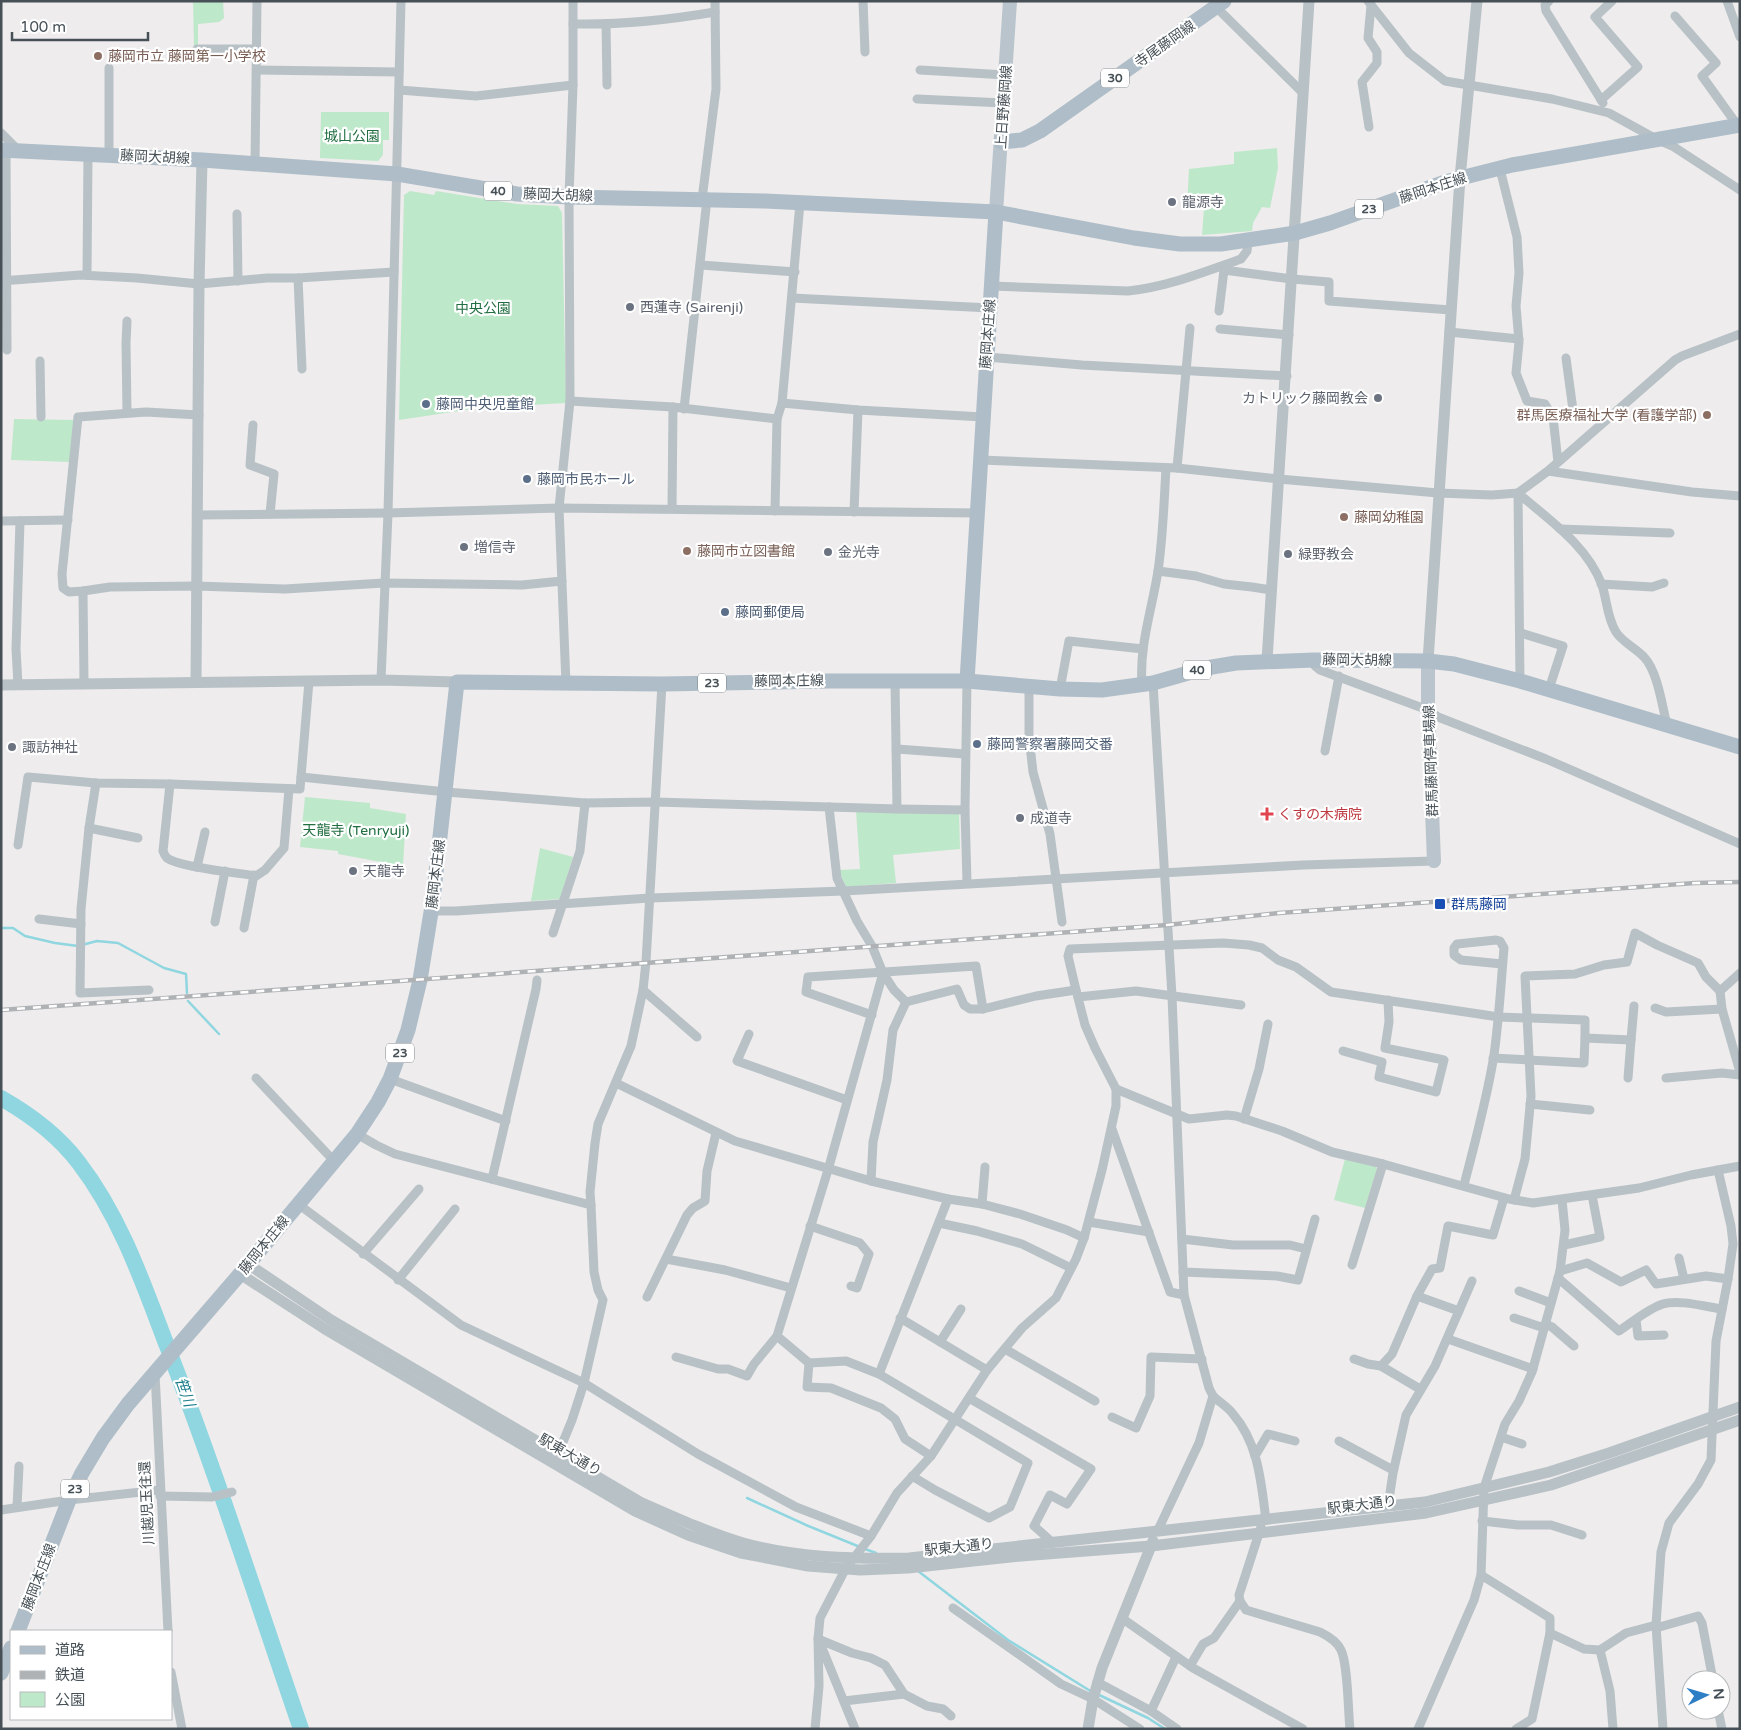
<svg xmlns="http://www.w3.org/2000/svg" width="1741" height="1730" viewBox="0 0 1741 1730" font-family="'Varela Round','Noto Sans JP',sans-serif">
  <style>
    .green { fill: #bee8ca }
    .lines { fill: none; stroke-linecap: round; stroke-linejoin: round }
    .stream { stroke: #90d6e0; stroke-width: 2.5 }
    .river { stroke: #90d6e0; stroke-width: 16 }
    .minor { stroke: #b8c1c6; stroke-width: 9 }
    .tertiary { stroke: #b8c1c6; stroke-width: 11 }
    .secondary { stroke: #b9c4cc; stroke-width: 14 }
    .primary { stroke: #aebdc8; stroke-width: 15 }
    .rail-casing { stroke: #afb2b5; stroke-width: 4.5 }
    .rail { stroke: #fff; stroke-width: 2.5; stroke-dasharray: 8; stroke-linecap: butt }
    .education-dot { fill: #8d6e63; stroke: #fff; stroke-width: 2 }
    .worship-dot { fill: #6b7280; stroke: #fff; stroke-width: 2 }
    .service-dot { fill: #5c6f8a; stroke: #fff; stroke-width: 2 }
    .health-dot { fill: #e0444e; stroke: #fff; stroke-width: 2 }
    .transit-dot { fill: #1a4fb4; stroke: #fff; stroke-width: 2 }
    .labels { text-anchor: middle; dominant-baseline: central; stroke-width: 4.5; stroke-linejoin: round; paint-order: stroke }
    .shield { fill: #fff; stroke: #7e8489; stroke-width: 1 }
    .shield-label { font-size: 12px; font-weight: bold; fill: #465056 }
    .street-label { font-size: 14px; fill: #465056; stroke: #fff }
    .education-label { font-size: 14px; fill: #785e54; stroke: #fff; text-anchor: start }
    .park-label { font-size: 14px; fill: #216e41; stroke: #fff }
    .worship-label { font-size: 14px; fill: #5b616d; stroke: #fff; text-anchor: start }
    .service-label { font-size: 14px; fill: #4e5e75; stroke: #fff; text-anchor: start }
    .health-label { font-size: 14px; fill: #be3a42; stroke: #fff; text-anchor: start }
    .transit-label { font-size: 14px; fill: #164399; stroke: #fff; text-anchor: start }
    .water-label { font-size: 15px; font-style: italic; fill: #1c7f8c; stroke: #fff }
  </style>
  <rect width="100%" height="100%" fill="#eeecec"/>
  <g class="green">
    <polygon points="193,1 223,1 224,18 219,22 198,24 198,47 194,47"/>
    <polygon points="321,112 389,112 389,140 383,140 383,155 378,161 320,158"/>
    <polygon points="1277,148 1278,168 1270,208 1262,207 1253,223 1252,231 1202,235 1204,208 1187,206 1189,169 1234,164 1234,152"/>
    <polygon points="410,191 434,195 436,191 517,204 558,206 562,213 566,403 479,408 399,420 404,195"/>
    <polygon points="14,419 75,420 71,462 11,460"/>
    <polygon points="305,797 370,803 370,808 406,814 403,866 338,854 338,851 300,847"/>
    <polygon points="856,811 959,812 960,849 893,855 896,883 846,887 839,870 860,869"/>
    <polygon points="540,848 573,857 560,899 531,901"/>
    <polygon points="1345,1159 1375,1166 1377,1169 1365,1208 1334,1200"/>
  </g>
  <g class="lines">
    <g class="stream">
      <polyline points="1,928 13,928 25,936 55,943 78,946 97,941 118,943 164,968 186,974 187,993"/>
      <polyline points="188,1001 219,1034"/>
      <polyline points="747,1498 806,1525 860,1547"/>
      <polyline points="865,1549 876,1553"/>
      <polyline points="918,1571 1008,1640 1092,1692"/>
      <polyline points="1097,1694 1148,1718 1165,1729"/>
    </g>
    <path class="river" d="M1,1098C31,1115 58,1135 79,1163C121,1218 143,1283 167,1346C216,1472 257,1601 301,1729"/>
    <g class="minor">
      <polyline points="863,1 865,52"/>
      <polyline points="1368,1 1409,53 1445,81 1552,99 1609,113 1658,140 1674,147 1740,190"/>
      <polyline points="1549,1 1545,5 1546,11 1603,103"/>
      <polyline points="1727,1 1740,37"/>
      <polyline points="1216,7 1303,93"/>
      <polyline points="1675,16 1716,63 1702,76 1738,126"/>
      <path d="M573,24C621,25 668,20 715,12"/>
      <polyline points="606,24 607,85"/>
      <polyline points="197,49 257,49"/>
      <polyline points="257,70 399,72"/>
      <polyline points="920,70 1006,75"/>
      <polyline points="399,90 476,96 573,85"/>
      <polyline points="917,99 1004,103"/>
      <polyline points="1601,100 1638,67 1595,17 1612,1"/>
      <polyline points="1369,127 1362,82 1377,63 1377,52 1368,38 1371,6"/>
      <polyline points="1,133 19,151"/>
      <polyline points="6,151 7,350"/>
      <polyline points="109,155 109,68"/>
      <polyline points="255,164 257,1"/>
      <polyline points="1500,169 1517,237 1519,273 1516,306 1519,342 1516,373 1527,401 1545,404 1553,417 1558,462"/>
      <polyline points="702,199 716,89 715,1"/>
      <polyline points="237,214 238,281"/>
      <polyline points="701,265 795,272"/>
      <polyline points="1222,266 1224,270 1292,279 1329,282 1329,301 1451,310"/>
      <polyline points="87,275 88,154"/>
      <polyline points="298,278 302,369"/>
      <polyline points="1,281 80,275 137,278 199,284 267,278 298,278 394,272"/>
      <path d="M992,286L1128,291C1167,287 1204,272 1241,259L1247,251L1248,241"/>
      <polyline points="792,298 990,308"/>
      <polyline points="1219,311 1224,270"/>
      <polyline points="127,321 126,343 127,413"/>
      <polyline points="1220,329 1289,335"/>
      <polyline points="1449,332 1519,339"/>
      <polyline points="987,357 1082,365 1287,376"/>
      <polyline points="40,361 41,417"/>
      <polyline points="570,401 673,407"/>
      <polyline points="782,403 858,410 983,417"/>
      <polyline points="684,409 707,199"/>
      <polyline points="199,415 146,412 78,417 62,574 63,588 69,592 83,591 110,587 196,586 285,589 384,583 522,585 562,581"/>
      <polyline points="1553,417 1573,410 1566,358"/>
      <polyline points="253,425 250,465 274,474 270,514"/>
      <polyline points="981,460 1177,468 1279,479 1438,493 1492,495 1518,493 1548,471 1675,360 1682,356 1740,334"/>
      <polyline points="1177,468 1190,328"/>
      <polyline points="1548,471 1692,492 1740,496"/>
      <path d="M1518,493C1549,520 1587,545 1602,585C1607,600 1607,618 1616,632C1622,642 1636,648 1644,657C1658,672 1662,706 1667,725"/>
      <polyline points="1518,493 1520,681"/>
      <polyline points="672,508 673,407 777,419 782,403 800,203"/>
      <polyline points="775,511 777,419"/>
      <polyline points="854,512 858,410"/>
      <polyline points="197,515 388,513 559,508 977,513"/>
      <polyline points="1,521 68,520"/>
      <polyline points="1560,529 1670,533"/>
      <polyline points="1158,571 1196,576 1224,584 1252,587 1271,590"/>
      <polyline points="1601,584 1652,587 1664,583"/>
      <polyline points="83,591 84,684"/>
      <polyline points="1521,633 1563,646 1549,689"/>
      <polyline points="1314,660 1315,666 1320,670 1428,710 1438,717 1546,759 1740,844"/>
      <polyline points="381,680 388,513 401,1"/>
      <polyline points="895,681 897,809"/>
      <polyline points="967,681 965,810 967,883"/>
      <polyline points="1153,683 1172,996 1184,1295 1209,1388 1213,1396 1199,1443 1158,1530"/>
      <polyline points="566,684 559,508 570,401 569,197 573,85 573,1"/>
      <polyline points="18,685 16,649 20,521"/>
      <path d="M1142,685C1139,646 1152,609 1158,571C1163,537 1164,502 1166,468"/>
      <polyline points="1029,686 1029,737 1033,772 1050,834 1062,922"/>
      <polyline points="1060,689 1069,641 1143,649"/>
      <polyline points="897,749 965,754"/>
      <polyline points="1325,751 1339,676"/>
      <polyline points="301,777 446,792 585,803 656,802 897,809 965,810"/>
      <polyline points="96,783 89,828 81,909 80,993 149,990"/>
      <path d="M170,784L163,851C164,854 165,856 167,858C178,867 239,873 256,876L265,870L284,848L289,789"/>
      <polyline points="829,807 837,878 857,921 872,946 883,973 828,1170 777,1336 809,1363 846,1361 879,1374 1028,1463 1010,1507 989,1518 935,1490 912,1476"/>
      <polyline points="89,828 138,838"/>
      <polyline points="18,845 28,777 96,783 170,784 300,789 309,681"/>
      <polyline points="197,867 205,832"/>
      <polyline points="431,911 456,911 650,898 844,891 1303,865 1434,861"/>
      <polyline points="39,919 81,924"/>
      <polyline points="215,922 225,871"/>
      <polyline points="244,928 254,875"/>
      <polyline points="553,933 580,851 585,803"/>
      <polyline points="883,973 894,990 906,1002"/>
      <polyline points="1740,973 1720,991 1722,1009 1740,1072"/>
      <polyline points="643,990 697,1037"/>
      <polyline points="1078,997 1136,991 1241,1005"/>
      <polyline points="1655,1008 1666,1012 1722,1009"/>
      <polyline points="872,1015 806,992 808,977 976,966 983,1009"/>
      <polyline points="749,1034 737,1061 847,1100"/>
      <polyline points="1343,1051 1382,1062 1379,1077 1436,1092 1444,1060 1385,1048 1389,1022 1388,1000"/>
      <polyline points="1493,1058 1584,1063 1585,1038"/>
      <polyline points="256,1078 334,1161"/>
      <polyline points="1628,1078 1631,1040"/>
      <polyline points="1666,1078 1722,1073 1740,1075"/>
      <polyline points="390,1079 506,1121"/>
      <polyline points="616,1083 735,1141 871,1181 948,1199 982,1204 1020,1214 1067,1230 1084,1238"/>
      <polyline points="1116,1089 1189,1119 1227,1115 1236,1116 1282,1131 1332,1152 1383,1164 1509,1199 1533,1203 1639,1188 1691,1175 1740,1166"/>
      <polyline points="1530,1104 1590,1110"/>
      <polyline points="1244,1119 1259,1069 1268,1024"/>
      <polyline points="1112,1129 1170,1292 1184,1295"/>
      <polyline points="357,1134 376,1145 395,1154 591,1205"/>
      <polyline points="492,1179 536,989 537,980"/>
      <polyline points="871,1181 873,1142 887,1080 893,1030 906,1002 957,989 964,1005 970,1009 983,1009 1036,996 1076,990"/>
      <path d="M1464,1185C1475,1142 1487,1099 1494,1055C1499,1019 1501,983 1504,948L1500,941L1496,940L1457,944L1454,948V955L1461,960L1502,964"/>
      <polyline points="1514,1200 1525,1159 1531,1096 1525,976 1575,974 1604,965 1627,962 1635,933 1657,945 1698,963 1706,977 1720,991"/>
      <polyline points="298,1204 461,1325 584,1383 698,1454 796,1507 871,1536"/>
      <polyline points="982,1204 985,1167"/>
      <polyline points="1089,1222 1149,1232"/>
      <polyline points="939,1223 977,1231 1022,1244 1071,1268"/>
      <polyline points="810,1226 860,1243 869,1254 857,1288 851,1286"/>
      <polyline points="1182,1239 1233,1245 1290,1245 1306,1249"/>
      <polyline points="1564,1245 1600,1237 1592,1195"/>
      <polyline points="363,1254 419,1189"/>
      <polyline points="1679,1258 1684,1279"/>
      <polyline points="666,1259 725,1270 791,1288"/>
      <polyline points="1352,1265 1383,1164"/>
      <polyline points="1560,1271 1587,1263 1621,1282 1646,1270 1656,1284 1706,1276 1728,1279"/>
      <polyline points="1183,1272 1277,1276 1298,1280 1315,1219"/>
      <path d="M1558,1278L1619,1331C1633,1322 1647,1309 1663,1304C1678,1299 1707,1307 1722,1309"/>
      <polyline points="398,1280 455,1209"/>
      <polyline points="1519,1291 1551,1303"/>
      <polyline points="1417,1296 1459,1311"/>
      <polyline points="647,1297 687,1215 693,1208 705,1201 707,1171 716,1133"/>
      <polyline points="900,1318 987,1370"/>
      <polyline points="1514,1318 1544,1328"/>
      <polyline points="1636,1320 1638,1336 1664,1335"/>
      <polyline points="1545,1324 1552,1327 1574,1346"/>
      <polyline points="1448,1339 1533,1369"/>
      <polyline points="940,1342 961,1309"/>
      <polyline points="1005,1349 1095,1401"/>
      <polyline points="676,1357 718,1369 728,1369 747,1376 754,1364 777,1336"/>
      <polyline points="1354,1359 1368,1364 1381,1366 1392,1354 1417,1296 1432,1269 1440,1268 1448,1226 1493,1235 1504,1198"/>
      <polyline points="809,1363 807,1387 831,1388 881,1408 895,1419 905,1439 931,1456"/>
      <polyline points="1381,1366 1420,1389"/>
      <polyline points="155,1374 168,1631"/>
      <polyline points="879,1374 948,1199"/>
      <path d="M1213,1396C1219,1402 1228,1407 1233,1414C1259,1444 1261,1483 1266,1520"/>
      <polyline points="969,1398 1091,1469 1067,1504 1050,1495 1034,1526 1052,1542"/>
      <polyline points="1112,1417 1136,1428 1150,1396 1151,1357 1202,1359"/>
      <polyline points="1501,1437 1522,1444"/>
      <polyline points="1339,1441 1393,1470"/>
      <polyline points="558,1454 572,1420 584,1383 603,1300 598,1290 594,1272 591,1205 590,1192 595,1143 598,1124 631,1046 643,990 646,962 662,684"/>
      <polyline points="1255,1456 1268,1434 1295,1441"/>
      <polyline points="160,1496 212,1497 232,1492"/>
      <polyline points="1388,1506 1393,1473 1406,1415 1435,1366 1472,1281"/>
      <polyline points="17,1507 19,1466"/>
      <polyline points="1,1510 69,1500 159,1490"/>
      <polyline points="1482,1521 1518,1525 1551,1525 1582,1535"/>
      <path d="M1261,1527L1239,1595L1240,1601L1246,1610L1320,1632C1328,1636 1337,1641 1341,1650C1348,1664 1348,1711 1350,1729"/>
      <polyline points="1481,1575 1550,1618 1550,1633 1584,1649 1600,1650 1626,1633 1656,1625"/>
      <polyline points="953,1608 1061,1684 1093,1699 1140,1729"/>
      <polyline points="1123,1619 1193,1668 1303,1729"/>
      <polyline points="1656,1628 1698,1616 1702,1623 1713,1680"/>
      <polyline points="818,1639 852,1653 871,1658 885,1665 904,1694 927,1706 943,1709 951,1716"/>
      <polyline points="820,1643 855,1729"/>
      <polyline points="1600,1650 1610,1691 1613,1729"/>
      <polyline points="1190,1666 1203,1644 1214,1638 1240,1601"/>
      <polyline points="171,1672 182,1729"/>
      <polyline points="1097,1682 1151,1711 1177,1729"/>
      <polyline points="844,1701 904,1694"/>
      <polyline points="1718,1710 1722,1729"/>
      <polyline points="1151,1711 1176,1657"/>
      <polyline points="815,1729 819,1686 818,1639 820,1618 846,1568 871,1536 897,1493 931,1456 987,1370 1022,1328 1056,1298 1076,1259 1084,1238 1102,1170 1116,1106 1116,1089 1095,1048 1085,1025 1076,990 1068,956 1070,949 1223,943 1249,945 1262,948 1278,960 1296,967 1331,992 1499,1017 1585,1020 1585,1038 1631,1040 1634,1006"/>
      <polyline points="1418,1729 1474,1600 1481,1575 1484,1488 1505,1424 1519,1401 1532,1372 1560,1271 1565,1230 1562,1200"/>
      <polyline points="1516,1729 1532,1719 1550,1633"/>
      <polyline points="1663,1729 1656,1625 1661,1552 1669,1523 1698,1484 1711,1460 1716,1341 1728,1279 1733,1244 1731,1226 1718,1170"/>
    </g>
    <g class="tertiary">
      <polyline points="1267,660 1309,1"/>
      <polyline points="1428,661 1460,178 1477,1"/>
      <polyline points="196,682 199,284 202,160"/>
      <polyline points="1,685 381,680 457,682"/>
      <path d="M248,1264L331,1320L640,1502C674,1517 707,1532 743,1543C796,1558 853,1559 909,1558L1425,1502L1549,1472L1609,1453L1740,1407"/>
      <polyline points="240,1274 325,1329 635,1511 688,1535 741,1553 808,1566 860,1570 908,1568 1021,1556 1151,1546 1426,1513 1551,1485 1740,1420"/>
      <polyline points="1088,1729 1093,1699 1102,1668 1153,1541"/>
    </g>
    <g class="secondary">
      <polyline points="996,212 1010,1"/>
      <polyline points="1428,661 1428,710 1434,861"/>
    </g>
    <g class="primary">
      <polyline points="1001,142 1022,140 1040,131 1224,1"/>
      <polyline points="1,150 202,160 397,174 517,194 569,197 765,201 996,212 1134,238 1180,244 1221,244 1295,233 1330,223 1445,182 1512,165 1740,125"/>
      <polyline points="967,681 996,212"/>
      <polyline points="18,1631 69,1500 82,1473 103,1438 128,1404 240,1274 357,1134 378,1102 390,1079 408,1030 420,980 433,900 457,682 662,684 828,681 967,681 1060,689 1102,690 1153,683 1206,668 1236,663 1314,660 1428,661 1454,664 1520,681 1740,747"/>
      <polyline points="1,1673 11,1648"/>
    </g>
    <defs>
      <polyline id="rail" points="1,1010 1167,925 1279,913 1695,883 1740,882"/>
    </defs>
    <use href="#rail" class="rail-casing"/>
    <use href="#rail" class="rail"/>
  </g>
  <g class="education-dot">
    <circle cx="98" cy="56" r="5"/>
    <circle cx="1707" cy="415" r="5"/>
    <circle cx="1344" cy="517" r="5"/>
    <circle cx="687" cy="551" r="5"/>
  </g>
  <g class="worship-dot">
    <circle cx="1172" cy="202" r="5"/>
    <circle cx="630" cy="307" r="5"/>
    <circle cx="1378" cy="398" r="5"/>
    <circle cx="464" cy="547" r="5"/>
    <circle cx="828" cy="552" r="5"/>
    <circle cx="1288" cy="554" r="5"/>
    <circle cx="12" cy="747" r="5"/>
    <circle cx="1020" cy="818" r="5"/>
    <circle cx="353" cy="871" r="5"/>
  </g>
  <g class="service-dot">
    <circle cx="426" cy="404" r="5"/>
    <circle cx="527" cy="479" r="5"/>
    <circle cx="725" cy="612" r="5"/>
    <circle cx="977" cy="744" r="5"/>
  </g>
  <path class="health-dot" d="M1264.5 806.5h5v5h5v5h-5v5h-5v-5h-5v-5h5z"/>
  <rect class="transit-dot" x="1434" y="898" width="12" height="12" rx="2.5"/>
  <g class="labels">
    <g class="shield">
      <rect x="1101" y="68.5" width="28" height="19" rx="4"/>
      <rect x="484" y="181.5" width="28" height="19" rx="4"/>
      <rect x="1355" y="199.5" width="28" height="19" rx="4"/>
      <rect x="1183" y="660.5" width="28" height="19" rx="4"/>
      <rect x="698" y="673.5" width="28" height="19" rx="4"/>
      <rect x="386" y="1043.5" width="28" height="19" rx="4"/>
      <rect x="61" y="1479.5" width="28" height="19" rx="4"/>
    </g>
    <g class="shield-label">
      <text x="1115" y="78">30</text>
      <text x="498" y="191">40</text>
      <text x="1369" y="209">23</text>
      <text x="1197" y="670">40</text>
      <text x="712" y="683">23</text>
      <text x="400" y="1053">23</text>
      <text x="75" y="1489">23</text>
    </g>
    <g class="street-label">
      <text transform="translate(1165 44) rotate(-35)">寺尾藤岡線</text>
      <text transform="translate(1004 107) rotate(-86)">上日野藤岡線</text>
      <text transform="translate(155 157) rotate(3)">藤岡大胡線</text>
      <text transform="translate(1433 188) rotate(-18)">藤岡本庄線</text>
      <text transform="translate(558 195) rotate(2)">藤岡大胡線</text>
      <text transform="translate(988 334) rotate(-86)">藤岡本庄線</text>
      <text transform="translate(1357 660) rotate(1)">藤岡大胡線</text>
      <text transform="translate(789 681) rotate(-1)">藤岡本庄線</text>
      <text transform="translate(1431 761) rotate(-92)">群馬藤岡停車場線</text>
      <text transform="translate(436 874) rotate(-83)">藤岡本庄線</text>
      <text transform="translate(264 1245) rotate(-51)">藤岡本庄線</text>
      <text transform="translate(570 1455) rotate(30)">駅東大通り</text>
      <text transform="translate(147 1503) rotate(-93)">川越児玉往還</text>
      <text transform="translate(1362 1505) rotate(-7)">駅東大通り</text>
      <text transform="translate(959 1547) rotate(-6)">駅東大通り</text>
      <text transform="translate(39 1577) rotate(-69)">藤岡本庄線</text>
    </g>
    <g class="education-label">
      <text x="108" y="56">藤岡市立 藤岡第一小学校</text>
      <text x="1697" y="415" text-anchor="end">群馬医療福祉大学 (看護学部)</text>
      <text x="1354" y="517">藤岡幼稚園</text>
      <text x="697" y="551">藤岡市立図書館</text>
    </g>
    <g class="park-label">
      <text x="352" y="136">城山公園</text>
      <text x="483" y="308">中央公園</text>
      <text x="356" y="830">天龍寺 (Tenryuji)</text>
    </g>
    <g class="worship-label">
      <text x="1182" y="202">龍源寺</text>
      <text x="640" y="307">西蓮寺 (Sairenji)</text>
      <text x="1368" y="398" text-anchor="end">カトリック藤岡教会</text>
      <text x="474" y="547">増信寺</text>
      <text x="838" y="552">金光寺</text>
      <text x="1298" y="554">緑野教会</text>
      <text x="22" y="747">諏訪神社</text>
      <text x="1030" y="818">成道寺</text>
      <text x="363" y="871">天龍寺</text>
    </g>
    <g class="service-label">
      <text x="436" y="404">藤岡中央児童館</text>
      <text x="537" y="479">藤岡市民ホール</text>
      <text x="735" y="612">藤岡郵便局</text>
      <text x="987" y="744">藤岡警察署藤岡交番</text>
    </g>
    <g class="health-label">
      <text x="1278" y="814">くすの木病院</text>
    </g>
    <g class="transit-label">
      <text x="1451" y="904">群馬藤岡</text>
    </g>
    <g class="water-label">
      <text transform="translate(185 1392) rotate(70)">笹川</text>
    </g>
  </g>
  <rect width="1741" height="1730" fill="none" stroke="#465056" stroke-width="5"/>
  <rect x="10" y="1630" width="162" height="90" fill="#ffffff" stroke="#b5b9bb"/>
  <rect x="20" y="1646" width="25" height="8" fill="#aebdc8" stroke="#b5b9bb"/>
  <text x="55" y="1655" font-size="15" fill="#465056">道路</text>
  <rect x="20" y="1671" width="25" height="8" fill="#afb2b5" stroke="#b5b9bb"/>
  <text x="55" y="1680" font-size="15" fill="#465056">鉄道</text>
  <rect x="20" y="1692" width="25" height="15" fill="#bee8ca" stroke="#b5b9bb"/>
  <text x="55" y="1705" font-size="15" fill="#465056">公園</text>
  <g transform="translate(1706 1695) rotate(85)"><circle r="24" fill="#ffffff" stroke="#b5b9bb"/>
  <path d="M0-4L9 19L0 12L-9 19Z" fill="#2e7ec6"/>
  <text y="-8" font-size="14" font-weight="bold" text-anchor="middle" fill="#465056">N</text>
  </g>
  <path d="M12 32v8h136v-8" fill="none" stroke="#465056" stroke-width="2.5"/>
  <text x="20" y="32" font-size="15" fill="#465056" stroke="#ffffff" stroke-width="4" paint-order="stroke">100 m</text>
</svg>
